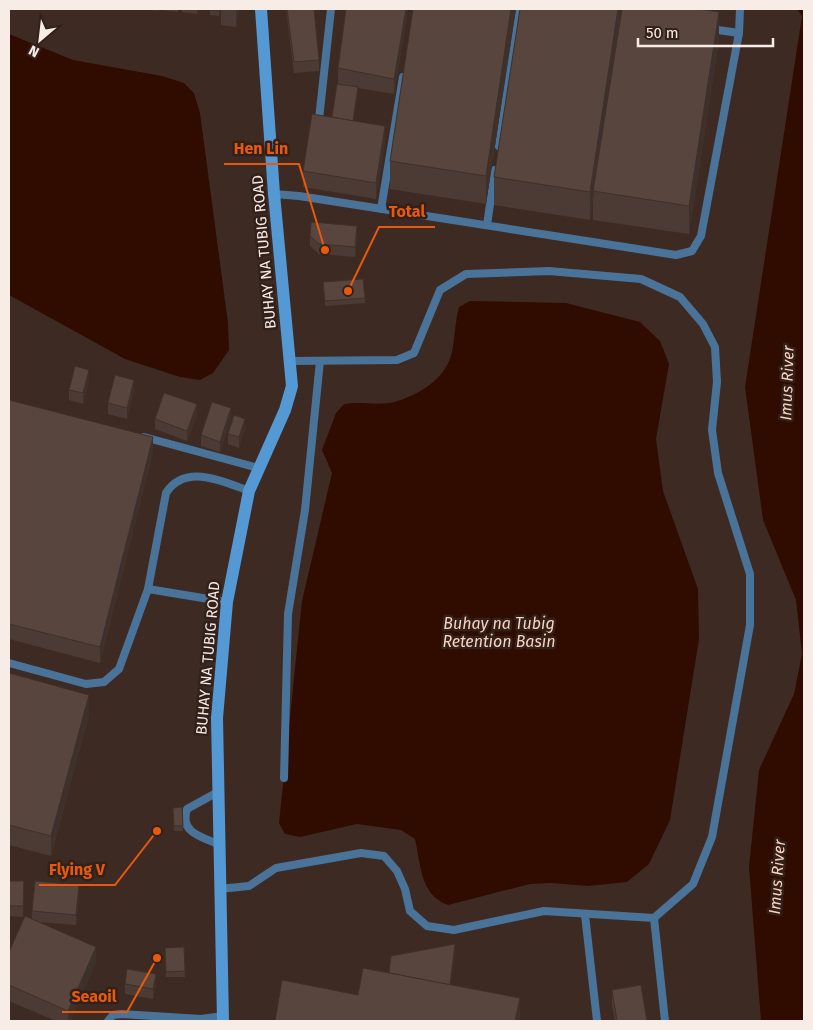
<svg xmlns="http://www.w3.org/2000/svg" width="813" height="1030" viewBox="0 0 813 1030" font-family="'Fira Sans',sans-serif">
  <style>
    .water { fill: #300c00 }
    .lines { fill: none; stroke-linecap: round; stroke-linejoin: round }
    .lane { stroke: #4a7399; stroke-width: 8 }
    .secondary { stroke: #5498d4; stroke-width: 12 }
    .wall { fill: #4c3b34 }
    .shaded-wall { fill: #3e302b }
    .building { fill: #58453d; stroke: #3e302b }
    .labels { text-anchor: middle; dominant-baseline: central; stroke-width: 5; stroke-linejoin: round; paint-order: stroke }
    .street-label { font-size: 15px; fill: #f8ece7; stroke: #32211a }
    .water-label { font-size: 16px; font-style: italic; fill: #fdd2bf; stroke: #32211a }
    .leader { fill: none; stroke: #e8590c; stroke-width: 2 }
    .callout-dot { fill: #e8590c; stroke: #32211a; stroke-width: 2 }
    .callout-label { font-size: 16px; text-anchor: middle; font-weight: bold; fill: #e8590c; stroke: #32211a; stroke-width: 5; stroke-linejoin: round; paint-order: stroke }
  </style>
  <rect width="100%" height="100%" fill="#3d2b23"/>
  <g class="water">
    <polygon points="797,9 804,9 804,1021 761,1021 749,867 759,770 794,694 802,654 796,600 763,520 745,387 802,16"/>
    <polygon points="9,34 73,60 162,76 184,83 194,93 200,113 228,323 229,350 213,373 200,380 180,377 125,359 9,295"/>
    <path d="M470,301L566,303L640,322L660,341L669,364L656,439L663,491L698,589L699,639L670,820L649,864L627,882L588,886L551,883L530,884L448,905C420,895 421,865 415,839L401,830L357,824L300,837L285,834L279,823L302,601L332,473L322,450L336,413L344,404C360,401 378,406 394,402C419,395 446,379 452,352C455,337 455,322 459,307Z"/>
  </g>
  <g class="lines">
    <g class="lane">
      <polyline points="739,33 740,9"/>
      <polyline points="319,119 331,9"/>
      <polyline points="499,146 519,9"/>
      <polyline points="274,194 299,196 676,255 692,251 701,236 739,33 711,29"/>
      <polyline points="381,209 403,77"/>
      <polyline points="487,225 495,170"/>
      <polyline points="144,437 258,468"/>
      <path d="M148,589L166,493C185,463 223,481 249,491"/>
      <polyline points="9,663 86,684 104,682 119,669 148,589 227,602"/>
      <polyline points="284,778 288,614 305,510 320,361"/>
      <path d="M216,793L187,809C179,832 201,837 218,844"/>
      <polyline points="219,889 249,886 276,868 361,853 384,856 397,871 405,889 410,911 427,926 454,930 544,911 654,918 693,884 712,837 750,625 750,574 718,473 712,430 717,382 715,347 703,324 680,297 641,279 549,271 466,274 440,290 414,353 397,360 291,361"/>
      <polyline points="585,915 597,1021"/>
      <polyline points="654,918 665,1021"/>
      <polyline points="108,1021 113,1015 121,1014 201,1019 223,1016"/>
    </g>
    <polyline class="secondary" points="223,1021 217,718 227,602 249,491 285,410 292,386 274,194 261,9"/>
  </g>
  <g class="wall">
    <polygon points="143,9 159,9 159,11"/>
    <polygon points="162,9 178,9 178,12 162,10"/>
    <polygon points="182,9 198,9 197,14 182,12"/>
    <polygon points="210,9 220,9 219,16 210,15"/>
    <polygon points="221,9 239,9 236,27 221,25"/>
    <polygon points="286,9 314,9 319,60 319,71 294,73"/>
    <polygon points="346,9 408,9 394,94 358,88 358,92 353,121 385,141 376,199 303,187 303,171 332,117 338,84 338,68"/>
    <polygon points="516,9 486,204 390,189 390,161"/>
    <polygon points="620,9 620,22 719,40 689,234 593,220 593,195 590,220 494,205 494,177"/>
    <polygon points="310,236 357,237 355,257 319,254 310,246"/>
    <polygon points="323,282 365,298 365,303 325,306"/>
    <polygon points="89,381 83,404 69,400 69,390"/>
    <polygon points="134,390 127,419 108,414 108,403"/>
    <polygon points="9,400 153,452 100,663 9,639"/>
    <polygon points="197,415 187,441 155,429 155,419"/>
    <polygon points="231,419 220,452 201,446 201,435"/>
    <polygon points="245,429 239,448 228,444 228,434"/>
    <polygon points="9,673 89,715 51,856 9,845"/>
    <polygon points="182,807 183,831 174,831 173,808"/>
    <polygon points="9,881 24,881 23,917 9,916"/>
    <polygon points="79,896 76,925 38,922 96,962 70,1021 56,1021 9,1001 9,952 32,919 32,911"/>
    <polygon points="184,947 185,977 166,977 165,948"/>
    <polygon points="125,984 156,984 153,999 125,994"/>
    <polygon points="612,990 647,1021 615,1021 612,1005"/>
  </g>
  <g class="shaded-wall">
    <polygon points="236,9 239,9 236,27"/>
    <polygon points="406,9 408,9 394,94 394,79"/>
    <polygon points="511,9 516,9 486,204 486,176"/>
    <polygon points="618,9 620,9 620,25 590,220 590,192"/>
    <polygon points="719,12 719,40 689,234 689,206"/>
    <polygon points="358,87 358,92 352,131 352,125"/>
    <polygon points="385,126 385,141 376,199 376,183"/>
    <polygon points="357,226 357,237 355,257 355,247"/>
    <polygon points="89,370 89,381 83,404 83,393"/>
    <polygon points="134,380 134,390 127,419 127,408"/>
    <polygon points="197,404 197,415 187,441 187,431"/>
    <polygon points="231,408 231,419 220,452 220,442"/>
    <polygon points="245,419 245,429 239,448 239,437"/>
    <polygon points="153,437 153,452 100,663 100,647"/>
    <polygon points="89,695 89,715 51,856 51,836"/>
    <polygon points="79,885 79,896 76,925 76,915"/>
    <polygon points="455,944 455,954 449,999 449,988"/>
    <polygon points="96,947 96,962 70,1021 68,1021 68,1011"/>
    <polygon points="156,974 156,984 153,999 153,989"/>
    <polygon points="520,998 520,1018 519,1021 515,1021"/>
  </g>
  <g class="building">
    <polygon points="210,9 220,9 219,11 210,10"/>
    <polygon points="287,9 314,9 319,60 294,62"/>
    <polygon points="346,9 406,9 394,79 338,68"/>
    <polygon points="413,9 511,9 486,176 390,161"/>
    <polygon points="520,9 618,9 590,192 494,177"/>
    <polygon points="622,9 698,9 719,12 689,206 593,191"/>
    <polygon points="337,84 358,87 353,121 332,117"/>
    <polygon points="312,114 385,126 376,183 303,171"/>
    <polygon points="311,222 357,226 355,247 319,244 310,236"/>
    <polygon points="363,279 365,298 325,301 323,282"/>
    <polygon points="75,366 89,370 83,393 69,390"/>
    <polygon points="115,375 134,380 127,408 108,403"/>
    <polygon points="164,393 197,404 187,431 155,419"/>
    <polygon points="9,400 153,437 100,647 9,624"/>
    <polygon points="212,402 231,408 220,442 201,435"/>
    <polygon points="234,415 245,419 239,437 228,434"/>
    <polygon points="9,673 89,695 51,836 9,825"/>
    <polygon points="182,807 183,826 174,826 173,808"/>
    <polygon points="9,881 24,881 23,906 9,906"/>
    <polygon points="35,881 79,885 76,915 32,911"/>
    <polygon points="25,916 96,947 68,1011 9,985 9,952"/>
    <polygon points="455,944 450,985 389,973 391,956"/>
    <polygon points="184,947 185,971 166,972 165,948"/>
    <polygon points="363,968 520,998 515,1021 275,1021 282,980 358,995"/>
    <polygon points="127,969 156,974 153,989 125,984"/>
    <polygon points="641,985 647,1021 617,1021 612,990"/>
  </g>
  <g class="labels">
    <g class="street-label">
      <text transform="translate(264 252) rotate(-95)">BUHAY NA TUBIG ROAD</text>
      <text transform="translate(208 658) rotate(-85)">BUHAY NA TUBIG ROAD</text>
    </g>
    <g class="water-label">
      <text transform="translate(787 383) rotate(-88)">Imus River</text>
      <text x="499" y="623">Buhay na Tubig<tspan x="499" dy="18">Retention Basin</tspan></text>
      <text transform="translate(777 877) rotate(-86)">Imus River</text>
    </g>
  </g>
  <path class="leader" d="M325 250L299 164H224M348 291L379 227H435M157 831L115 885H39M157 958L127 1012H62"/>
  <g class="callout-dot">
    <circle cx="325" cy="250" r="5"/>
    <circle cx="348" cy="291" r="5"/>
    <circle cx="157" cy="831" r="5"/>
    <circle cx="157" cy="958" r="5"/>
  </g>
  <g class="callout-label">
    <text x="261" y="154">Hen Lin</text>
    <text x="407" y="217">Total</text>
    <text x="77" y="875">Flying V</text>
    <text x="94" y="1002">Seaoil</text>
  </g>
  <rect width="813" height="1030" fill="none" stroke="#f8ece7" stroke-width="20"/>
  <g transform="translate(40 40) rotate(208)" stroke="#32211a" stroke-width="4" paint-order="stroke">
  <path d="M0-4L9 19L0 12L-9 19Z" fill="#f8ece7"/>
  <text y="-8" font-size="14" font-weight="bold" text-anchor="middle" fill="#f8ece7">N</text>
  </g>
  <path d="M638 38v8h135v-8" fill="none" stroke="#f8ece7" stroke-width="2.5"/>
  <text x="646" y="38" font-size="15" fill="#f8ece7" stroke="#32211a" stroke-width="4" paint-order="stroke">50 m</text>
</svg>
